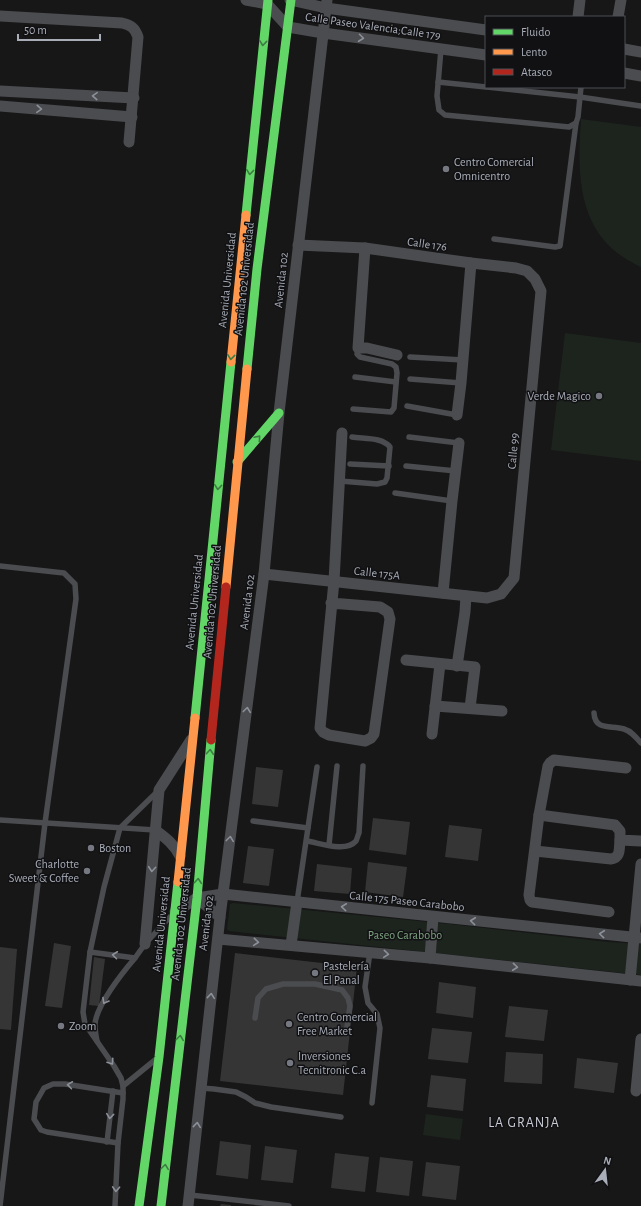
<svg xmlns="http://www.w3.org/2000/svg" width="641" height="1206" viewBox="0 0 641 1206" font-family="'Alegreya Sans',sans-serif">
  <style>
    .green { fill: #1d241e }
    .building { fill: #353536 }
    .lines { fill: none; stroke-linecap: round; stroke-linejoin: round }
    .lane { stroke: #4b4c50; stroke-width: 5.5 }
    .street { stroke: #4b4c50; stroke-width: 11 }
    .fast { stroke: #63d668; stroke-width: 9 }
    .slow { stroke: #ff974d; stroke-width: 9 }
    .jam { stroke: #b3261e; stroke-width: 9 }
    .oneway { stroke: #8c9099 }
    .oneway2 { stroke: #3e7d42 }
    .poi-dot { fill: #757880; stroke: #111113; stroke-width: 1.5 }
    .labels { text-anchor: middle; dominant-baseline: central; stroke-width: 3; stroke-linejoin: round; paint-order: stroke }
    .street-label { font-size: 12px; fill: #a8adb8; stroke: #111113 }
    .poi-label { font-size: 12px; fill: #a8adb8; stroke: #111113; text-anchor: start }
    .park-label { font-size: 12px; fill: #7fa381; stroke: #111113 }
    .quarter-label { font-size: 14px; letter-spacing: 1px; fill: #c9ccd4; stroke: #111113 }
  </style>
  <rect width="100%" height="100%" fill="#171717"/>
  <g class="green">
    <path d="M581,119L641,127V267C577,238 577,179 581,119Z"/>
    <polygon points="565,333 641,343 641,461 600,456 551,450"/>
    <polygon points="233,903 449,924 608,942 641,944 641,975 229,931 227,929 230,904"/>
    <polygon points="426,1114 463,1119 460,1140 423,1135"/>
  </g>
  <g class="building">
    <polygon points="256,767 283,770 278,807 252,804"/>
    <polygon points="373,818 410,822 406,855 369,850"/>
    <polygon points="449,825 482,829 478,861 445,857"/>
    <polygon points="248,846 274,849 269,886 243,883"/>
    <polygon points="368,862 407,867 403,897 365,892"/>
    <polygon points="317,864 352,868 350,894 314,891"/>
    <polygon points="54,943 71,946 62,1008 45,1006"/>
    <polygon points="0,947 17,949 11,1030 0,1029"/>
    <polygon points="235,953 357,967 343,1095 220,1081"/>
    <polygon points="94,957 105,959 99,1006 89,1005"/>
    <polygon points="439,982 476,987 473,1018 436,1013"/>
    <polygon points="509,1006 548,1010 544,1041 505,1037"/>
    <polygon points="432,1028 472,1032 468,1063 428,1059"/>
    <polygon points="506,1052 543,1054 542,1084 504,1082"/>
    <polygon points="577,1058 618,1063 614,1093 574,1088"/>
    <polygon points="431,1075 466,1079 463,1111 427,1107"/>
    <polygon points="220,1141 251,1145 248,1179 216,1175"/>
    <polygon points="265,1146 297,1150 293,1183 261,1180"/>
    <polygon points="335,1153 369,1157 365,1192 331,1188"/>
    <polygon points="380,1157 413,1161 409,1196 376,1192"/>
    <polygon points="426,1162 460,1166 456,1200 422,1196"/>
    <polygon points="221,1204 231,1205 231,1206 220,1206"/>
  </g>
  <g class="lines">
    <g class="lane">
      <polyline points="441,49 437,96 439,110 445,115 569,127 576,123 578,117 580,97 487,87"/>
      <polyline points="438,82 486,87"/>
      <polyline points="581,87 580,97 641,106"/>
      <polyline points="494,239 555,247 560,246 576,123"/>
      <polyline points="410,357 463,360"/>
      <polyline points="355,377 396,382"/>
      <polyline points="410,379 461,383"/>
      <polyline points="407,406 457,415"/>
      <polyline points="353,409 391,412 394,408 397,373 396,367 392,364 360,357 357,354 358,348"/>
      <polyline points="409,437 459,443"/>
      <polyline points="350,464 389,466"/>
      <polyline points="406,466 456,471"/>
      <path d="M340,481L377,484L385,482L387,478L390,447C382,437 364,439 352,437"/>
      <polyline points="395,493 452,501"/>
      <polyline points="0,566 64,573 75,584 76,599 45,823 0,1206"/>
      <path d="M594,713C595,731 611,725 624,729C631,731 636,737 641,743"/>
      <polyline points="0,820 155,830"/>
      <polyline points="253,821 308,828"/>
      <path d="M307,841C320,843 346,853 356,841C357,839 358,835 359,833L363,766"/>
      <polyline points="329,845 337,766"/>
      <polyline points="297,902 317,767"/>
      <polyline points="90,952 104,887 120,828 158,791"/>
      <polyline points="370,952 365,987 368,1003 377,1014 380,1028 372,1103"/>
      <polyline points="255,1018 258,998 266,989 283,984 315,984 342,990 348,998 350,1006 346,1034"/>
      <path d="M97,1041C96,1036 95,1030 95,1025C95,1007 123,972 135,958"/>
      <polyline points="123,1086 155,1060"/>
      <polyline points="201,1088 214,1089 236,1092 246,1097 255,1103 271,1107 341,1117"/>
      <polyline points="107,1142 113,1091"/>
      <polyline points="118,1143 47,1132 41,1130 34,1119 36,1102 44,1088 53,1084 65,1084 123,1093"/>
      <polyline points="190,1195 289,1206"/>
      <polyline points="115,1206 118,1143 123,1099 123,1086 121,1078 114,1066 85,1024 83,1012 90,952 135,958 145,944 170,917"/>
    </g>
    <g class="street">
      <polyline points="246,0 267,4 288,27 323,33 486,55"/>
      <polyline points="290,0 326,8 486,30"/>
      <path d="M0,16L122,23C131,25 135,28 138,37L129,142"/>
      <polyline points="578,17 580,0"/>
      <polyline points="618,17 621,0"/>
      <polyline points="624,49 641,52"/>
      <polyline points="624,73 641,76"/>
      <polyline points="0,91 134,98"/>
      <polyline points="0,106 132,117"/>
      <polyline points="365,248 358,348 367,348 397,355"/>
      <polyline points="457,415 461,383 471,263"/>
      <polyline points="264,574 487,598 501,594 514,578 541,291 535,279 527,271 516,268 471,263 365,248 298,245"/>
      <polyline points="443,593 452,501 459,443"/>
      <polyline points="331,603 380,607 388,612 390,619 374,734 371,738 365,741 329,735 323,732 320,728 334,581 342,433"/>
      <polyline points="406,660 475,667 470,708"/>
      <polyline points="457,666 465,612 466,596"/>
      <polyline points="435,706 502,711"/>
      <polyline points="432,734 440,664"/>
      <polyline points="539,815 615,825 620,831 620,840 641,841"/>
      <path d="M155,830C166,838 174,844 180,856"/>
      <path d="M535,851L611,859C621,858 619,848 620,840"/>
      <polyline points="197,898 220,917"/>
      <polyline points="175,912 197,898 223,894 641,938"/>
      <polyline points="609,912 532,902 530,900 529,895 539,815 548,766 550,763 554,760 626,768"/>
      <polyline points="218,939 430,958 641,981"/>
      <polyline points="145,944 159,790 191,740"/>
      <polyline points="291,945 297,902"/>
      <polyline points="430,958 433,917"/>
      <polyline points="630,980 641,864"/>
      <polyline points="636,1091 641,1039"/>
      <polyline points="188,1206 220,917 264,574 279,413 327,0"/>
    </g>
    <g class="fast">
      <polyline points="246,215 268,0"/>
      <polyline points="247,369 257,269 291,0"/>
      <polyline points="237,462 279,413"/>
      <polyline points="195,718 231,362"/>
      <polyline points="139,1206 159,1057 178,882"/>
      <polyline points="161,1206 197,898 211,740"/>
    </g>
    <g class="slow">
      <polyline points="231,362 246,215"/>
      <polyline points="226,587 247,369"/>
      <polyline points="178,882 195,718"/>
    </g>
    <polyline class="jam" points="211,740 226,587"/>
  </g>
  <defs><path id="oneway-chevron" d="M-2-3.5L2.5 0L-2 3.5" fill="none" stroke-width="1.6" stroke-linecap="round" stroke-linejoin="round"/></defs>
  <g class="oneway">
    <use href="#oneway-chevron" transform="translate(361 38) rotate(7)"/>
    <use href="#oneway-chevron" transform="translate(95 96) rotate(-177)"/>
    <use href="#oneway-chevron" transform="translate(39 109) rotate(4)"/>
    <use href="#oneway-chevron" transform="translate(247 710) rotate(-83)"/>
    <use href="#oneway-chevron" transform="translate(230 839) rotate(-83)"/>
    <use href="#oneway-chevron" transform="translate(152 869) rotate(95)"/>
    <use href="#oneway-chevron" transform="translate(344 907) rotate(-174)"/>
    <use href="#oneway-chevron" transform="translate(473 921) rotate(-174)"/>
    <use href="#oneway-chevron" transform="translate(602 934) rotate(-174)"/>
    <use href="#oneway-chevron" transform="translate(256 942) rotate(5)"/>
    <use href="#oneway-chevron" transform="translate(386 954) rotate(5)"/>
    <use href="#oneway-chevron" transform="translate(115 955) rotate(-173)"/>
    <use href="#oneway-chevron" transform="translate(515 967) rotate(6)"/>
    <use href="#oneway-chevron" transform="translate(211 996) rotate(-84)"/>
    <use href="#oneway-chevron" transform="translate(105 1001) rotate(120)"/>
    <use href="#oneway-chevron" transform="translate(111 1062) rotate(56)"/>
    <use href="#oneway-chevron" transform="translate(70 1085) rotate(-172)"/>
    <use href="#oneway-chevron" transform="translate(110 1116) rotate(96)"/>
    <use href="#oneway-chevron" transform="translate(197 1125) rotate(-84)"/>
    <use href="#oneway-chevron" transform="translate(116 1189) rotate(93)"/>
  </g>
  <g class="oneway2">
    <use href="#oneway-chevron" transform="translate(263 43) rotate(96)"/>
    <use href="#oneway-chevron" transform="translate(250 172) rotate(96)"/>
    <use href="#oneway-chevron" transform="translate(231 357) rotate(96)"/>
    <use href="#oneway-chevron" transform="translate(258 438) rotate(-49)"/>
    <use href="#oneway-chevron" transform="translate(218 487) rotate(96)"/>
    <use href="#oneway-chevron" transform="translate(210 752) rotate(-85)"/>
    <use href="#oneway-chevron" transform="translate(198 881) rotate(-85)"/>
    <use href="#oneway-chevron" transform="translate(180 1038) rotate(-83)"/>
    <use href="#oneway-chevron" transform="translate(165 1167) rotate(-83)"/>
  </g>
  <g class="poi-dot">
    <circle cx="446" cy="169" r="4"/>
    <circle cx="599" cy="396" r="4"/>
    <circle cx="91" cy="848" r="4"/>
    <circle cx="87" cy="871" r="4"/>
    <circle cx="315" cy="973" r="4"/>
    <circle cx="289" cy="1024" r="4"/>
    <circle cx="61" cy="1026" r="4"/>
    <circle cx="290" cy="1063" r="4"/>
  </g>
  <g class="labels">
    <g class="street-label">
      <text transform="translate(373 26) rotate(8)">Calle Paseo Valencia;Calle 179</text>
      <text transform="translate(427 244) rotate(8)">Calle 176</text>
      <text transform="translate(244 279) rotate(-84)">Avenida 102 Universidad</text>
      <text transform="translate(227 280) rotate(-84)">Avenida Universidad</text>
      <text transform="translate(281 280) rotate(-84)">Avenida 102</text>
      <text transform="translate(513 451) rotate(-85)">Calle 99</text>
      <text transform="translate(377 573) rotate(6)">Calle 175A</text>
      <text transform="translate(194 602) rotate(-84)">Avenida Universidad</text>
      <text transform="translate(212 602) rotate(-85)">Avenida 102 Universidad</text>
      <text transform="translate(247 602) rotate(-83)">Avenida 102</text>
      <text transform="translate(407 901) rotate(6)">Calle 175 Paseo Carabobo</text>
      <text transform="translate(206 923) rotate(-83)">Avenida 102</text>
      <text transform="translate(161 924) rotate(-84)">Avenida Universidad</text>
      <text transform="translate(181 924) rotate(-84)">Avenida 102 Universidad</text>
    </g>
    <g class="poi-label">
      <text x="454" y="162">Centro Comercial<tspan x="454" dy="14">Omnicentro</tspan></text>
      <text x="591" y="396" text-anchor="end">Verde Magico</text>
      <text x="99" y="848">Boston</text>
      <text x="79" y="864" text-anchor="end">Charlotte<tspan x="79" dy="14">Sweet &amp; Coffee</tspan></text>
      <text x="323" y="966">Pastelería<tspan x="323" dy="14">El Panal</tspan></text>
      <text x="297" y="1017">Centro Comercial<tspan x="297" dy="14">Free Market</tspan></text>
      <text x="69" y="1026">Zoom</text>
      <text x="298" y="1056">Inversiones<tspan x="298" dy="14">Tecnitronic C.a</tspan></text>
    </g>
    <g class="park-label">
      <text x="405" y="935">Paseo Carabobo</text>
    </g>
    <g class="quarter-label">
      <text x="524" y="1123">LA GRANJA</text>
    </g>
  </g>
  <rect x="485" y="16" width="140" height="72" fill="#111113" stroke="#4d4f55"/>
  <rect x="493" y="29" width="20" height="6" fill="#63d668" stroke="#4d4f55"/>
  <text x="521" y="36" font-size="12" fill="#a8adb8">Fluido</text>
  <rect x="493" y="49" width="20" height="6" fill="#ff974d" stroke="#4d4f55"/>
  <text x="521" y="56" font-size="12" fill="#a8adb8">Lento</text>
  <rect x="493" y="69" width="20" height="6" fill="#b3261e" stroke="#4d4f55"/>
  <text x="521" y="76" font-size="12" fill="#a8adb8">Atasco</text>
  <g transform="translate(605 1170) rotate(15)" stroke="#111113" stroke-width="3" paint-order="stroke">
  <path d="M0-3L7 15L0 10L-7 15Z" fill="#a8adb8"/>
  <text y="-6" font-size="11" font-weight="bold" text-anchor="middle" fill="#a8adb8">N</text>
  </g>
  <path d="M18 34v6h82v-6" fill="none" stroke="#a8adb8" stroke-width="2"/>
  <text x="24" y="34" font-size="12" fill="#a8adb8" stroke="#111113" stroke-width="3" paint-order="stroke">50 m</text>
</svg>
